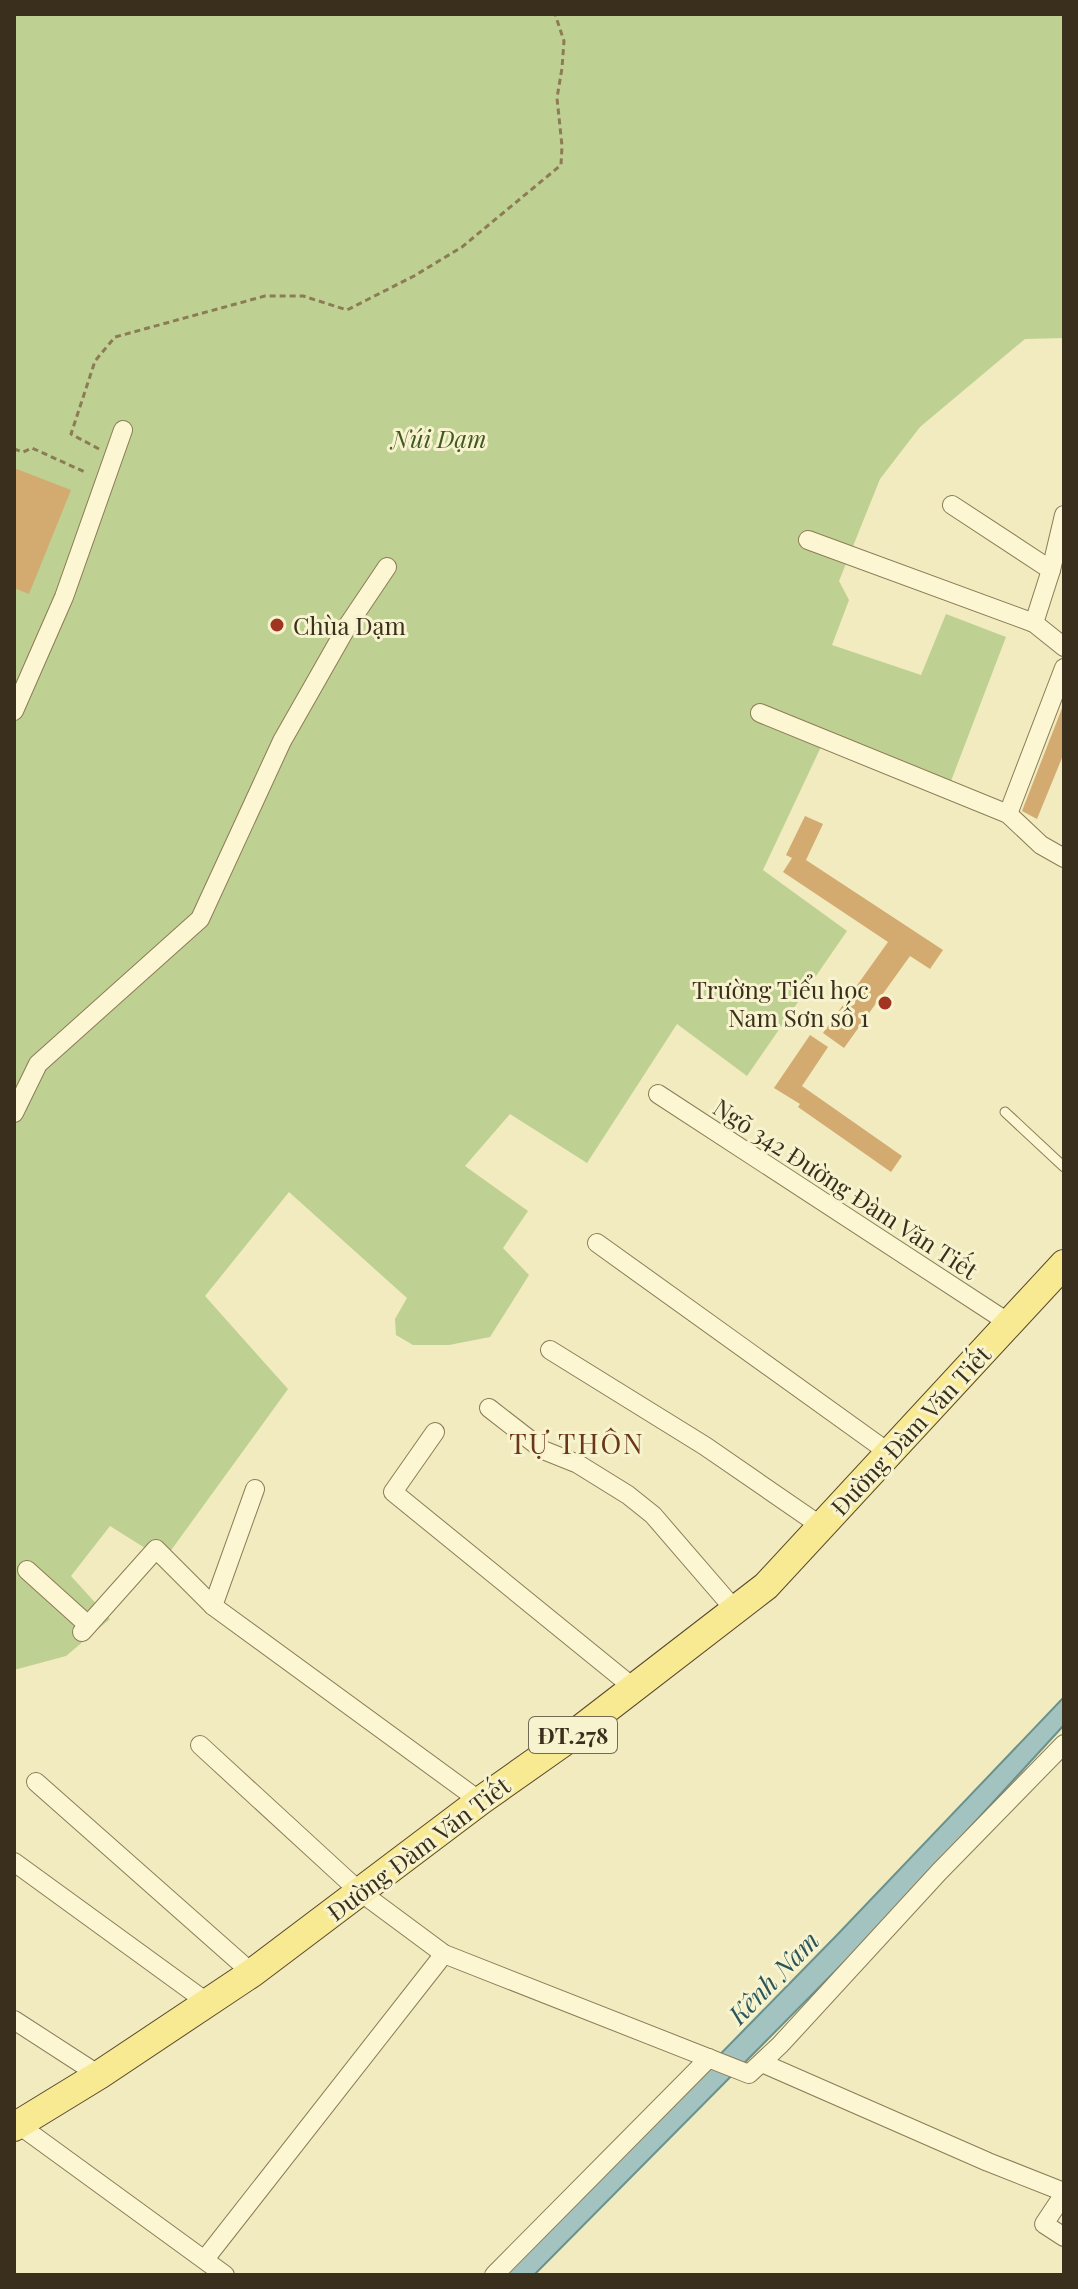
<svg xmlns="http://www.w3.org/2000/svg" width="1078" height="2289" viewBox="0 0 1078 2289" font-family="'Playfair Display',serif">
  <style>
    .green { fill: #bed092 }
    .water { fill: #a2c3bf; stroke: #69928e; stroke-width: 2 }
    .building { fill: #d3ab71 }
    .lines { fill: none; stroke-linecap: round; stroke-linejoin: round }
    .lane-casing { stroke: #8c7c56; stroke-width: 11 }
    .street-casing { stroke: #8c7c56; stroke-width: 20 }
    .primary-casing { stroke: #59482b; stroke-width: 30 }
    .path { stroke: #8c7c56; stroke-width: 3; stroke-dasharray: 6 4; stroke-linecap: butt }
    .lane { stroke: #fcf6d3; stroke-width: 9 }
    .street { stroke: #fcf6d3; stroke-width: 18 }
    .primary { stroke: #f8ea93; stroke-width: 28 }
    .poi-dot { fill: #a03521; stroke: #f8f3cf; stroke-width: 3 }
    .labels { text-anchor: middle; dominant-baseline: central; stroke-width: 6; stroke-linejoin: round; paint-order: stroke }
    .shield { fill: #f8f3cf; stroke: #736a52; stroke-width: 2 }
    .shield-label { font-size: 22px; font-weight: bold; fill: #3a2f1c }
    .park-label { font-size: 24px; font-style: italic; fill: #415820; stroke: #f8f3cf }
    .poi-label { font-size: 24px; fill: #3a2f1c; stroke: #f8f3cf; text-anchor: start }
    .street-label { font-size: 24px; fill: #3a2f1c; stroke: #f8f3cf }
    .water-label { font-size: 26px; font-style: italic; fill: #29565b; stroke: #f8f3cf }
    .quarter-label { font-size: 28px; letter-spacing: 2px; fill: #6a3717; stroke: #f8f3cf }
  </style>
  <rect width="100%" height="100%" fill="#f1ebbf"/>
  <polygon class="green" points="14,14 1064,14 1064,338 1025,339 920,427 880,479 839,581 849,600 832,645 921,675 946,614 1006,637 951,781 827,734 763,870 847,931 747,1076 677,1024 587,1163 510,1114 465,1166 528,1211 503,1248 529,1275 490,1337 449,1345 413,1345 396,1335 395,1319 407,1298 289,1192 205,1296 288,1389 164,1560 110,1526 71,1576 110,1619 66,1656 14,1670"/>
  <polygon class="water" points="1064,1697 1064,1725 873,1933 534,2275 504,2275 837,1935"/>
  <g class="building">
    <polygon points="14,468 71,490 29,594 14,588"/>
    <polygon points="1064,703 1064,753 1037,819 1022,811"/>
    <polygon points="805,816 823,824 806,860 943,950 930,969 910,956 844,1048 823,1033 888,942 783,872 792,858 786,855"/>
    <polygon points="810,1035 828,1047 802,1086 902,1156 891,1172 798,1107 800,1104 774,1088"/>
  </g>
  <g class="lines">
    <defs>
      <polyline id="lane" points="1005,1112 1064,1167"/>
      <g id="street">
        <polyline points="952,505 1051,570"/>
        <polyline points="808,540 1034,623 1064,647"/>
        <polyline points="1034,623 1051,570 1064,515"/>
        <polyline points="14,711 64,597 123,430"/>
        <polyline points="760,713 1008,814 1041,845 1064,858"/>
        <polyline points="1008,814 1064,668"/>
        <polyline points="658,1094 1009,1323"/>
        <polyline points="14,1113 38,1064 200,919 282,741 348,625 387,567"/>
        <polyline points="597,1243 888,1452"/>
        <polyline points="550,1350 705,1446 821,1526"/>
        <polyline points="489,1408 543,1450 578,1464 628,1495 653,1515 735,1610"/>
        <polyline points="435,1432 393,1492 634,1688"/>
        <polyline points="27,1570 88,1625"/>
        <polyline points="213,1606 255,1489"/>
        <polyline points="82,1632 156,1549 213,1606 480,1801"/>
        <polyline points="200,1745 359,1891 444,1954 749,2074 780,2045 939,1872 1064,1744"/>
        <polyline points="36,1782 252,1973"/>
        <polyline points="14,1862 208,2003"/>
        <polyline points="14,2020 99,2075"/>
        <polyline points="762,2063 988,2162 1064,2192"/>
        <polyline points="19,2125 225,2275"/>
        <polyline points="1064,2194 1044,2224 1064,2237"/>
        <polyline points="205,2259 444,1954"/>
        <polyline points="494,2275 709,2058"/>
      </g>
      <polyline id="primary" points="14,2127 99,2075 252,1973 480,1801 565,1741 766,1586 1064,1264"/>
    </defs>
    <use href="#lane" class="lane-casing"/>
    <use href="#street" class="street-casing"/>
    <use href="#primary" class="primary-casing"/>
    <g class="path">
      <polyline points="14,449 23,452 32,448 87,473"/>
      <polyline points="99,449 71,434 95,361 115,337 265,296 303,296 347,310 414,276 462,247 561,165 562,146 557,98 562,68 564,41 555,14"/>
    </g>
    <use href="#lane" class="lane"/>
    <use href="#street" class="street"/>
    <use href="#primary" class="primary"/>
  </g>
  <g class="poi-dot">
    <circle cx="277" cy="625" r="8"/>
    <circle cx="885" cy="1003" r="8"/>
  </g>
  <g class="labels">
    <rect class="shield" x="529" y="1717" width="88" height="36" rx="6"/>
    <g class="shield-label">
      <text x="573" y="1735">ĐT.278</text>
    </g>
    <g class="park-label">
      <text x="439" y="438">Núi Dạm</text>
    </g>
    <g class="poi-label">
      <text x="293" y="625">Chùa Dạm</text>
      <text x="869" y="989" text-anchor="end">Trường Tiểu học<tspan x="869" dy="28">Nam Sơn số 1</tspan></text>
    </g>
    <g class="street-label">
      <text transform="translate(846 1188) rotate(33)">Ngõ 342 Đường Đàm Văn Tiết</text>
      <text transform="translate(910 1430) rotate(-47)">Đường Đàm Văn Tiết</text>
      <text transform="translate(418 1848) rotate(-37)">Đường Đàm Văn Tiết</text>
    </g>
    <g class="water-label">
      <text transform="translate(773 1977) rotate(-46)">Kênh Nam</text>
    </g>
    <g class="quarter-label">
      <text x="577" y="1442">TỰ THÔN</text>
    </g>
  </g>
  <rect width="1078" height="2289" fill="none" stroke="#3a2f1c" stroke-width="32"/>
</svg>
